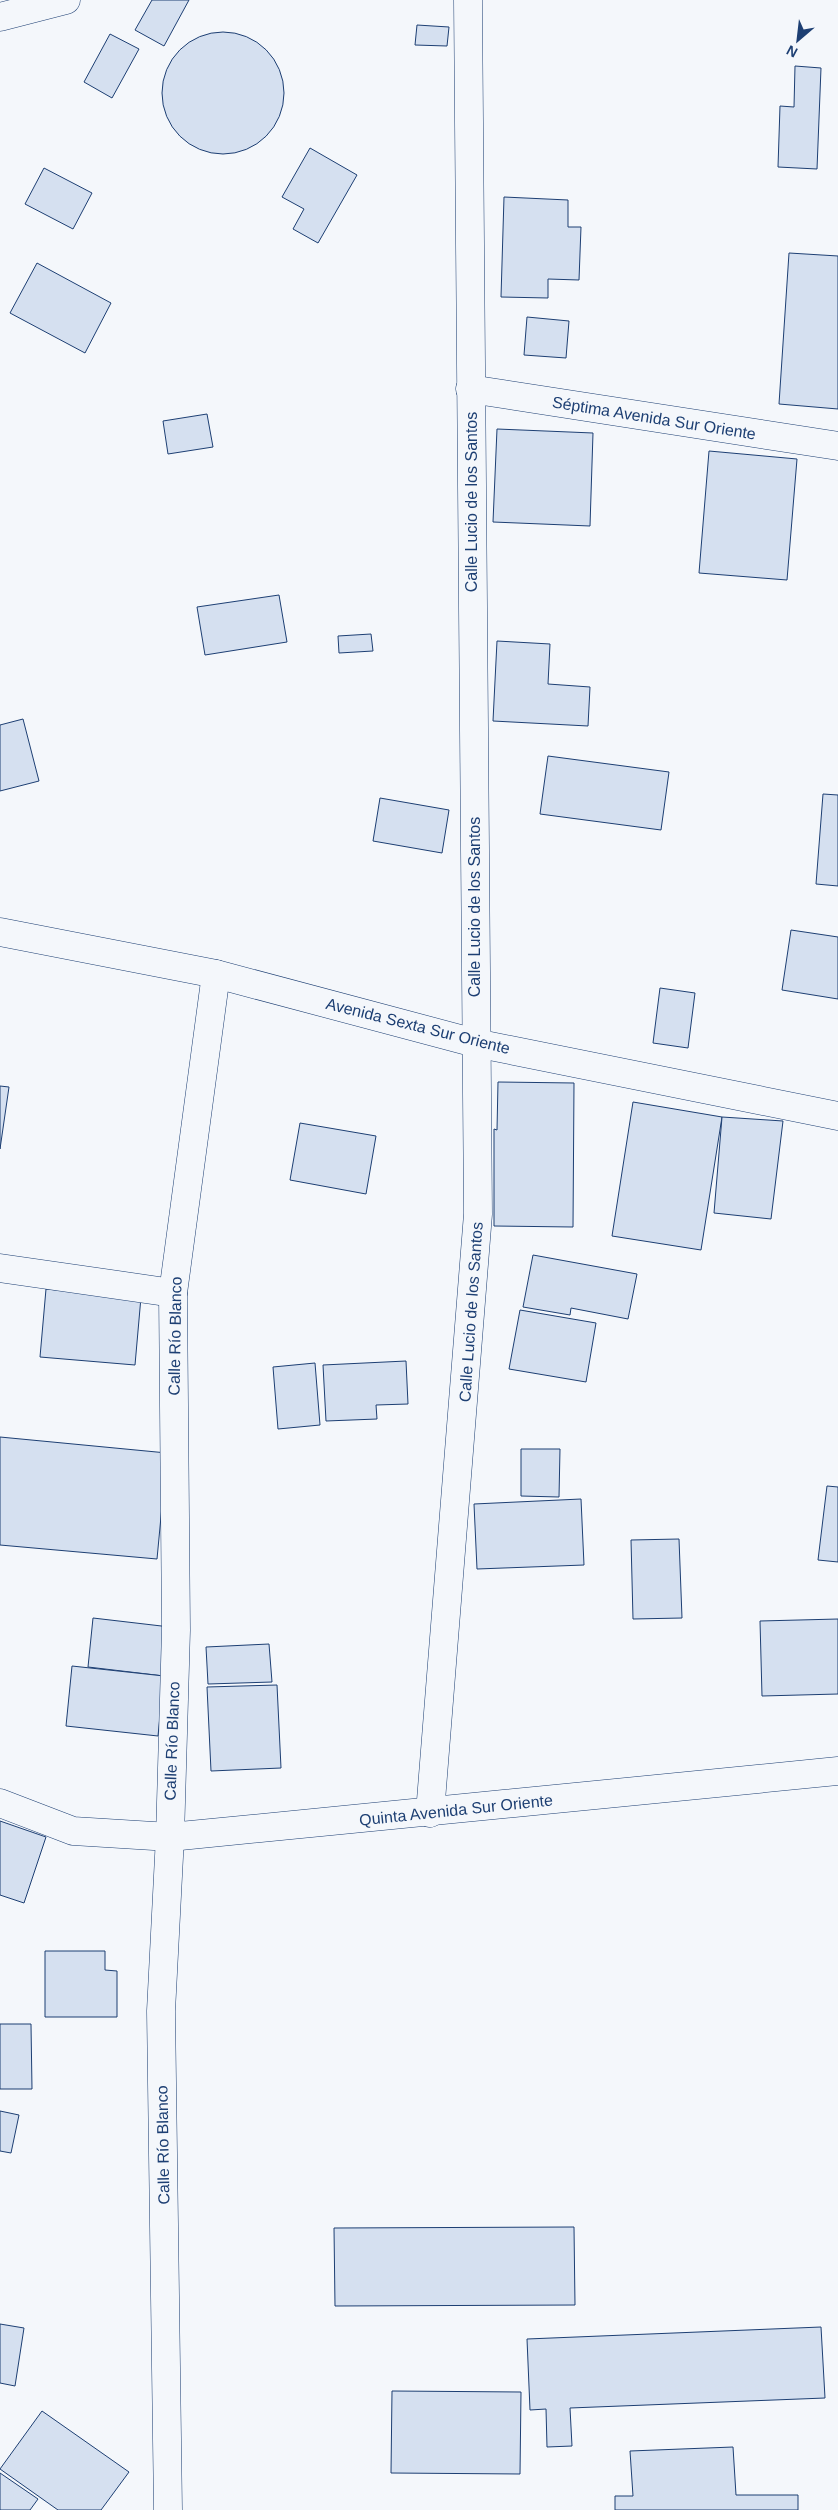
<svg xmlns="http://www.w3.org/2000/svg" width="838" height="2510" viewBox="0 0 838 2510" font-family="Arial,sans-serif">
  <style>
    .building { fill: #d5e0f0; stroke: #1d3f73 }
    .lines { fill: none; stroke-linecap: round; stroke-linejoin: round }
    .street-casing { stroke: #1d3f73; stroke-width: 29 }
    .street { stroke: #f4f7fb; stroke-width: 28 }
    .labels { text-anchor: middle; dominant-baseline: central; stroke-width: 4; stroke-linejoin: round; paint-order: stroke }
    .street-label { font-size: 16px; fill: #1d3f73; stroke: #f4f7fb }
  </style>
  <rect width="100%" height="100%" fill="#f4f7fb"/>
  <g class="building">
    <polygon points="152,0 189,0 164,46 135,30"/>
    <polygon points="417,25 449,27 447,46 415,45"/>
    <circle cx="223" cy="93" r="61"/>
    <polygon points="110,34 139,49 112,98 84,82"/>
    <polygon points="795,66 821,68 817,169 778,167 780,106 794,107"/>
    <polygon points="310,148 357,175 318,243 293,229 304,209 282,197"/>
    <polygon points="44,168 92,193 73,229 25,204"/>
    <polygon points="504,197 568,200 568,227 581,227 579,280 548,279 548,298 501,297"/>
    <polygon points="789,253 838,256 838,409 779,404"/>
    <polygon points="37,263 111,303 85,353 10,313"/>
    <polygon points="527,317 569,321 566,358 524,355"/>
    <polygon points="207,414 213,447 168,454 163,421"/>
    <polygon points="497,429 593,433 590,526 493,522"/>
    <polygon points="709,451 797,459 787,580 699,573"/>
    <polygon points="279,595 287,642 205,655 197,607"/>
    <polygon points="371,634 373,651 339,653 338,636"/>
    <polygon points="497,641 550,644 548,684 590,687 588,726 493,721"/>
    <polygon points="23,719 39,781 0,791 0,725"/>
    <polygon points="548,756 669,772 661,830 540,814"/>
    <polygon points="823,794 838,795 838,886 816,884"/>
    <polygon points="380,798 449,810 442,853 373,841"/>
    <polygon points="791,930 838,937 838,999 782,990"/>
    <polygon points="660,988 695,993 688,1048 653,1043"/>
    <polygon points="498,1082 574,1083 573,1227 494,1226 494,1129 497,1130"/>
    <polygon points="0,1086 9,1087 0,1149"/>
    <polygon points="633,1102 722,1117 701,1250 612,1236"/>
    <polygon points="722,1117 783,1121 771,1219 714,1213"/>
    <polygon points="300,1123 376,1136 366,1194 290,1180"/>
    <polygon points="533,1255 637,1274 628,1319 571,1308 570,1315 523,1307"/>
    <polygon points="46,1289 141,1297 135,1365 40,1357"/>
    <polygon points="520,1310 596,1323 586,1382 509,1369"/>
    <polygon points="406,1361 408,1404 376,1405 377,1419 326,1421 323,1365"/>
    <polygon points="315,1363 320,1425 278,1429 273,1367"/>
    <polygon points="0,1437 167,1453 157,1559 0,1545"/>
    <polygon points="521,1449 560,1449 559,1497 521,1496"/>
    <polygon points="827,1486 838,1487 838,1562 818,1560"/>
    <polygon points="581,1499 584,1565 477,1569 474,1504"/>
    <polygon points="679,1539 682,1618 633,1619 631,1540"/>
    <polygon points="93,1618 170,1627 164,1676 88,1667"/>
    <polygon points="838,1619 838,1694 762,1696 760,1621"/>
    <polygon points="269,1644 272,1682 208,1684 206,1647"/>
    <polygon points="72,1666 164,1676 158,1736 66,1726"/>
    <polygon points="277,1685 281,1768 211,1771 207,1687"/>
    <polygon points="0,1821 46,1837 24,1903 0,1895"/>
    <polygon points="45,1951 105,1951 105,1970 117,1971 117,2017 45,2017"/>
    <polygon points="0,2024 31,2024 32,2089 0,2089"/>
    <polygon points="0,2111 19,2115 11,2153 0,2151"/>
    <polygon points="574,2227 575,2305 335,2306 334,2228"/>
    <polygon points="0,2324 24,2328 15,2386 0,2383"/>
    <polygon points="821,2327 825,2398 570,2408 572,2446 547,2447 546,2409 530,2410 527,2339"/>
    <polygon points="392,2391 521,2392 520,2474 391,2473"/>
    <polygon points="42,2411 129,2472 101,2510 58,2510 0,2469"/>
    <polygon points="733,2447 736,2495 798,2495 798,2510 615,2510 615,2496 633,2496 630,2451"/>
    <polygon points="0,2473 38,2499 30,2510 0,2510"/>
  </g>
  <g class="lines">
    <defs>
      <g id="street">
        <polyline points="0,17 66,0"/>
        <polyline points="470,389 838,446"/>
        <polyline points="0,932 216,974 475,1043 838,1116"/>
        <polyline points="0,1268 173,1293"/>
        <polyline points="0,1803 73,1831 170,1837 838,1771"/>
        <polyline points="430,1813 478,1214 468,0"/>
        <polyline points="168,2510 161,2011 170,1837 176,1630 173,1293 216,974"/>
      </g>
    </defs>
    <use href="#street" class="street-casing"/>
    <use href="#street" class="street"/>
  </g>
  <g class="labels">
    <g class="street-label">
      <text transform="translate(654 418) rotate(9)">Séptima Avenida Sur Oriente</text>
      <text transform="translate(471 502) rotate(-90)">Calle Lucio de los Santos</text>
      <text transform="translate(474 907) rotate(-90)">Calle Lucio de los Santos</text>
      <text transform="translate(418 1026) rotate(14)">Avenida Sexta Sur Oriente</text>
      <text transform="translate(471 1312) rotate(-86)">Calle Lucio de los Santos</text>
      <text transform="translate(175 1336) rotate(-89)">Calle Río Blanco</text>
      <text transform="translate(172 1741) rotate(-88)">Calle Río Blanco</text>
      <text transform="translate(456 1810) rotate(-6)">Quinta Avenida Sur Oriente</text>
      <text transform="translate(163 2145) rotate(-91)">Calle Río Blanco</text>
    </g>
  </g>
  <g transform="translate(798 40) rotate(208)" stroke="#f4f7fb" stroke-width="4" paint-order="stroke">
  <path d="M0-4L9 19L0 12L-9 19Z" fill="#1d3f73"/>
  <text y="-8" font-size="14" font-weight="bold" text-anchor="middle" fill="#1d3f73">N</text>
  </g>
</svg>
